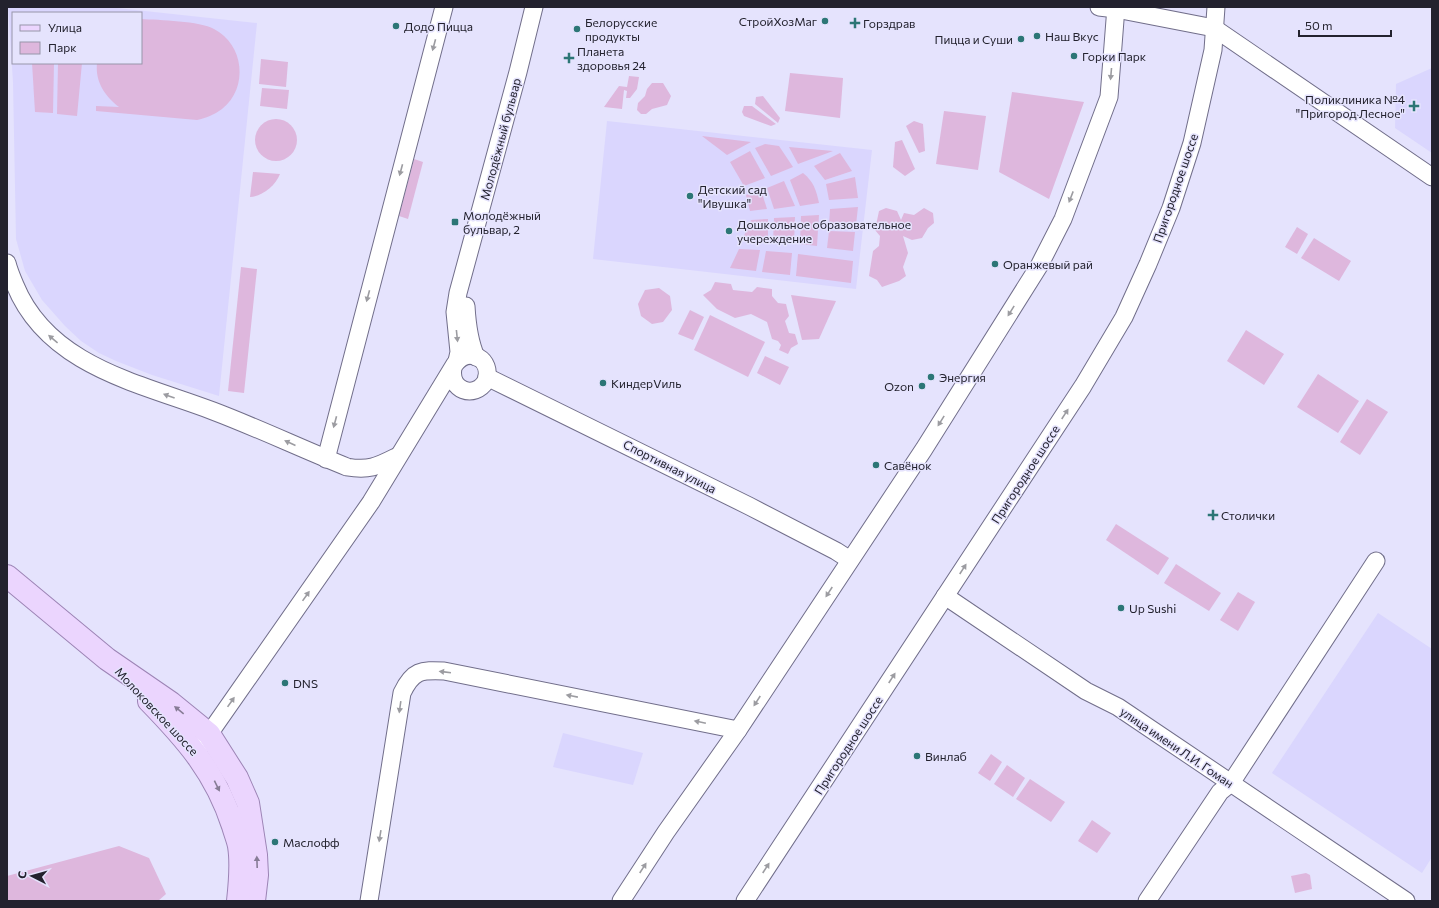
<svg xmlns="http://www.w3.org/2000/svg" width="1439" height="908" viewBox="0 0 1439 908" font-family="Commissioner,sans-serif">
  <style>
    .built { fill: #dad6fe; fill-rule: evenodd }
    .green { fill: #deb7dd }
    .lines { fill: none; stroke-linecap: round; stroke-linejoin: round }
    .minor-casing { stroke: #716e8a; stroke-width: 19 }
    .major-casing { stroke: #9c84b5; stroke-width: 24 }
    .minor { stroke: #fff; stroke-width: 17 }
    .major { stroke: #ebd5fe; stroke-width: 22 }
    .oneway { fill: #9c9ca1 }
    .oneway2 { fill: #877c96 }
    .poi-dot { fill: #2c7676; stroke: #e5e3fd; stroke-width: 1.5 }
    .labels { text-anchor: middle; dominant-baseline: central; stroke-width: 3; stroke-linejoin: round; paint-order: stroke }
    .poi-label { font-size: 12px; fill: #23222e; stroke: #e5e3fd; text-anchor: start }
    .street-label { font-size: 12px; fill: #23222e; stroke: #e5e3fd }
  </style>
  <rect width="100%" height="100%" fill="#e5e3fd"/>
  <g class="built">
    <path d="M8,7H108L257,23L219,396L152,375L116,361L99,353L81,341L65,326L42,300L25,271L16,239L13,82ZM13,13H141V63H13Z"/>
    <polygon points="1432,68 1432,153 1395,128 1396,84"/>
    <polygon points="607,121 872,150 856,289 593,259"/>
    <polygon points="1378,613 1432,649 1432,857 1422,873 1272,773"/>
    <polygon points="563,733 643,753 633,785 553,767"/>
  </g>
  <g class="green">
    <path d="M141,19C159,20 200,21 214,29C244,44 249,88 222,109C214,115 206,118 197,120L96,111V106L119,107C105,96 95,82 97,63H141Z"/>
    <polygon points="261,59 288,62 286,87 259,84"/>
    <polygon points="32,63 54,63 53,113 35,112"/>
    <polygon points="58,63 82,63 77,116 57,114"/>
    <polygon points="790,73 843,78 840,118 785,111"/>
    <polygon points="629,76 639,77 637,89 630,98 626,98 627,91 624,90 622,109 604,107 619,86 627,87"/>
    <polygon points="652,83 663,83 671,96 667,105 652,109 646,114 641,114 637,110 638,103 645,96 647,89"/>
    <polygon points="262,88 289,90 287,109 260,106"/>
    <polygon points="1012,92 1084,102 1049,199 999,172"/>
    <polygon points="763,96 780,118 778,123 755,104 756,97"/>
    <polygon points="744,106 752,106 776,124 771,126 744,116 742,112"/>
    <polygon points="944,111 986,116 978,170 936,164"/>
    <circle cx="276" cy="140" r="21"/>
    <polygon points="914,121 923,124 925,151 919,153 906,126"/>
    <polygon points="702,136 751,142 727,155"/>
    <polygon points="902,140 915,169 905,176 893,167 895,142"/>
    <polygon points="765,144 779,146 793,167 771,176 755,148"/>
    <polygon points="789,147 833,151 798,164"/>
    <polygon points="750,151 765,178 744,186 730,162"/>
    <polygon points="840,153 852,171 825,180 814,166"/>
    <polygon points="414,159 423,162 408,219 399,216"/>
    <path d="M253,172L280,174C275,186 263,196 250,197Z"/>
    <path d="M803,173C814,182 816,190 819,203L800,206L790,180Z"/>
    <polygon points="855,177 858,198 829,200 826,184"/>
    <polygon points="784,181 795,206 774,209 767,188"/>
    <polygon points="761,190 767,209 750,211 746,195"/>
    <polygon points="858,207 856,225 829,225 830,209"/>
    <polygon points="886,208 897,211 901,220 904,213 914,215 924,208 933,213 934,223 928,228 922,238 912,240 903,236 908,253 903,267 906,276 899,281 882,287 877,280 869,276 873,251 879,246 880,236 875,230 879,211"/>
    <polygon points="819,215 817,246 800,244 801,216"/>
    <polygon points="795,217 794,244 773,241 774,218"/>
    <polygon points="768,219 768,240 743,238 751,220"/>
    <polygon points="1297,227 1308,234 1297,254 1285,247"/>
    <polygon points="829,231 855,232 853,251 827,248"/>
    <polygon points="1314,238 1351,261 1339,281 1301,258"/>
    <polygon points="739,249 760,250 756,271 730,268"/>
    <polygon points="766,251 792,253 790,275 762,272"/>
    <polygon points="798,254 853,261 851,283 796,276"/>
    <polygon points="241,267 257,269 244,393 228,391"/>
    <polygon points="715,282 731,284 733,290 752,292 757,287 772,289 772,296 778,303 786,304 789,316 785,321 789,333 795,334 798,344 791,348 788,354 779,350 781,345 778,341 772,339 767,322 751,314 735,318 717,309 703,295 711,290"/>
    <polygon points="659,288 670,296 672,310 663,322 652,324 641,316 638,304 645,290"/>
    <polygon points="791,295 836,301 819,339 802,340"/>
    <polygon points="690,310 704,317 693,340 678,334"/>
    <polygon points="710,315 765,342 748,377 694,350"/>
    <polygon points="1246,330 1284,354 1264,385 1227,361"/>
    <polygon points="765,356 789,367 780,385 757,373"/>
    <polygon points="1318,374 1359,401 1338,433 1297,407"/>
    <polygon points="1367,399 1388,412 1360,455 1340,442"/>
    <polygon points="1116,524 1169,558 1158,575 1106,540"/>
    <polygon points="1176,564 1221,593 1209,611 1164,583"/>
    <polygon points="1238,592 1255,602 1238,631 1220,620"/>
    <polygon points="991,754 1002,762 990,781 978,773"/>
    <polygon points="1007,765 1025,778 1013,797 994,784"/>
    <polygon points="1030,779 1065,802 1051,822 1016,799"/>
    <polygon points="1092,820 1111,833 1097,853 1078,841"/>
    <polygon points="119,846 149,858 166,894 158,901 7,901 7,876"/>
    <polygon points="1306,873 1310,875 1312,889 1295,893 1291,876"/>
  </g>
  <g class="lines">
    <defs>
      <g id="minor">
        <polyline points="1099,7 1116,9 1214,28 1432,177"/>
        <path d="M7,263C9,271 12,278 15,285C48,366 139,383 213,411C258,428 302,449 347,467C370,471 378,466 398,456"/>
        <path d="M466,306C467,324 469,341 476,357"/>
        <polyline points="457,361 459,352 455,312 458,293 518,72 534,7"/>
        <polyline points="487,377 749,506 836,551 850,560"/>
        <polyline points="326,459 444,7"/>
        <polyline points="945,596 1086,691 1118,707 1406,901"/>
        <path d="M202,744L371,502L455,364C469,346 493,359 486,381C474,400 449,390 453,368"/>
        <path d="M369,901L402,693C413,670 421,670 444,671L738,730"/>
        <polyline points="621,901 666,832 738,730 924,449 1039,266 1063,219 1109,97 1116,7"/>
        <polyline points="745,901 1083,386 1124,317 1148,264 1171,208 1192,143 1213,50 1216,7"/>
        <polyline points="1147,901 1220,792 1231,783 1376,561"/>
      </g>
      <g id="major">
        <polyline points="7,576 107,659 171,703 209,734 237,778 248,803 256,855 257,875 254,901"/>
        <path d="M149,701C187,740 216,773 233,826C235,833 238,840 239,846C242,864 240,883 238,901"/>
      </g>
    </defs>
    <use href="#minor" class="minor-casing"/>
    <use href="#major" class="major-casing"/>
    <use href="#minor" class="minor"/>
    <use href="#major" class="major"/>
  </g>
  <defs><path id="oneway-solid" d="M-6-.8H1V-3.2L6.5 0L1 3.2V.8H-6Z"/></defs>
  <g class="oneway">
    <use href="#oneway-solid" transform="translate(434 45) rotate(105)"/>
    <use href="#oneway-solid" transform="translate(1111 74) rotate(95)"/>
    <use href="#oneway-solid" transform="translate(401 170) rotate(105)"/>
    <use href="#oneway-solid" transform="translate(1071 197) rotate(111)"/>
    <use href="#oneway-solid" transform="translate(368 296) rotate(105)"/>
    <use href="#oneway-solid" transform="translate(1011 311) rotate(122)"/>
    <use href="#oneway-solid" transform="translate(457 336) rotate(84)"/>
    <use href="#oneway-solid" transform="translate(53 339) rotate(-140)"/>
    <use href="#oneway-solid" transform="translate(169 396) rotate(-160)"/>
    <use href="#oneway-solid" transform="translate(1065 414) rotate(-57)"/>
    <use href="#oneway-solid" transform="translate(941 421) rotate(122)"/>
    <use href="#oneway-solid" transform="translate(335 422) rotate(105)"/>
    <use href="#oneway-solid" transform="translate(290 443) rotate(-156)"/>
    <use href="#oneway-solid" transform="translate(963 569) rotate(-57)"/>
    <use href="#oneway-solid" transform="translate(829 592) rotate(123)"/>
    <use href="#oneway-solid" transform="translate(306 596) rotate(-55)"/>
    <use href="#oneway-solid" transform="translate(445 672) rotate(-173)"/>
    <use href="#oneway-solid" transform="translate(892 678) rotate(-57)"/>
    <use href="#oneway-solid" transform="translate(572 696) rotate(-169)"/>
    <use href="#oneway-solid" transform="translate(757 701) rotate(123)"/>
    <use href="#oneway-solid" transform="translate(231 702) rotate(-55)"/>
    <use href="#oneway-solid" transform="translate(400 707) rotate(98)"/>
    <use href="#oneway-solid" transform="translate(700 722) rotate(-168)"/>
    <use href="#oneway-solid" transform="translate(380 836) rotate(99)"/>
    <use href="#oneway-solid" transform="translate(643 868) rotate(-57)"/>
    <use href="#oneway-solid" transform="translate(766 868) rotate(-57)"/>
  </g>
  <g class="oneway2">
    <use href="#oneway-solid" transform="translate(179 710) rotate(-141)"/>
    <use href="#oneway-solid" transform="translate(217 786) rotate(64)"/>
    <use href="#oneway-solid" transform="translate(257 862) rotate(-92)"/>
  </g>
  <g class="poi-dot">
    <circle cx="825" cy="21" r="4"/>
    <path d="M853 17h4v4h4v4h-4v4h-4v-4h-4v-4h4z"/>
    <circle cx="396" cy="26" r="4"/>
    <circle cx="577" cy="29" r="4"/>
    <circle cx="1037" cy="36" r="4"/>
    <circle cx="1021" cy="39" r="4"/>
    <circle cx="1074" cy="56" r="4"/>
    <path d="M567 52h4v4h4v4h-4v4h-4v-4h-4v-4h4z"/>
    <path d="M1412 100h4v4h4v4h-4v4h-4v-4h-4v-4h4z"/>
    <circle cx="690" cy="196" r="4"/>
    <rect x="451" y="218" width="8" height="8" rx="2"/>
    <circle cx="729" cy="231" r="4"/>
    <circle cx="995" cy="264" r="4"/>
    <circle cx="931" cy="377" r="4"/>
    <circle cx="603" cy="383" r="4"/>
    <circle cx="922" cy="386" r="4"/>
    <circle cx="876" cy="465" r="4"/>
    <path d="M1211 509h4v4h4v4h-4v4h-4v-4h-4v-4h4z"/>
    <circle cx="1121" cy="608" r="4"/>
    <circle cx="285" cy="683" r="4"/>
    <circle cx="917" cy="756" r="4"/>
    <circle cx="275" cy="842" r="4"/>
  </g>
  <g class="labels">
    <g class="poi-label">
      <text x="817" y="21" text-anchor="end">СтройХозМаг</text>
      <text x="585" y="22">Белорусские<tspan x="585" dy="14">продукты</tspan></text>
      <text x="863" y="23">Горздрав</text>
      <text x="404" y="26">Додо Пицца</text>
      <text x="1045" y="36">Наш Вкус</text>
      <text x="1013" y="39" text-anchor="end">Пицца и Суши</text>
      <text x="577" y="51">Планета<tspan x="577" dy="14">здоровья 24</tspan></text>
      <text x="1082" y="56">Горки Парк</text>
      <text x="1405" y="99" text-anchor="end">Поликлиника №4<tspan x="1405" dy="14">"Пригород Лесное"</tspan></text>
      <text x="698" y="189">Детский сад<tspan x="698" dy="14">"Ивушка"</tspan></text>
      <text x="463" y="215">Молодёжный<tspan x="463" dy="14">бульвар, 2</tspan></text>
      <text x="737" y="224">Дошкольное образовательное<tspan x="737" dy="14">учереждение</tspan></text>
      <text x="1003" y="264">Оранжевый рай</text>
      <text x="939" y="377">Энергия</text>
      <text x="611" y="383">КиндерVиль</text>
      <text x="914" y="386" text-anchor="end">Ozon</text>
      <text x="884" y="465">Савёнок</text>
      <text x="1221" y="515">Столички</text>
      <text x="1129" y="608">Up Sushi</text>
      <text x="293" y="683">DNS</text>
      <text x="925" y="756">Винлаб</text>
      <text x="283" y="842">Маслофф</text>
    </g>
    <g class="street-label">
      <text transform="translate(500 139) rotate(-75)">Молодёжный бульвар</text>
      <text transform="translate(1175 188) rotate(-71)">Пригородное шоссе</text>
      <text transform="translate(670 466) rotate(27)">Спортивная улица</text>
      <text transform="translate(1025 474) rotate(-57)">Пригородное шоссе</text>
      <text transform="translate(157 711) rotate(47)">Молоковское шоссе</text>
      <text transform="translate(848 745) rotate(-57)">Пригородное шоссе</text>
      <text transform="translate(1177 747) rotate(34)">улица имени Л.И. Гоман</text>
    </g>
  </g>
  <rect width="1439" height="908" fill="none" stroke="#23222e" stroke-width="16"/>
  <rect x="12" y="12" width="130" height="52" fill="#e5e3fd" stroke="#9796aa"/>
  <rect x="20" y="25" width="20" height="6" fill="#ebd5fe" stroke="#9796aa"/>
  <text x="48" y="32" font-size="12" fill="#23222e">Улица</text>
  <rect x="20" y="42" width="20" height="12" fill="#deb7dd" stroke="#9796aa"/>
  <text x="48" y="52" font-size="12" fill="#23222e">Парк</text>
  <g transform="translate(32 876) rotate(276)" stroke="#e5e3fd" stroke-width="3" paint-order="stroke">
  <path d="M0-3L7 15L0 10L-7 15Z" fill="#23222e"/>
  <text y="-6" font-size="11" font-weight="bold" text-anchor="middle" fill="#23222e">С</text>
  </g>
  <path d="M1299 30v6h92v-6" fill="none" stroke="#23222e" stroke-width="2"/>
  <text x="1305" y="30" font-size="12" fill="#23222e" stroke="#e5e3fd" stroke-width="3" paint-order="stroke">50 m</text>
</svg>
